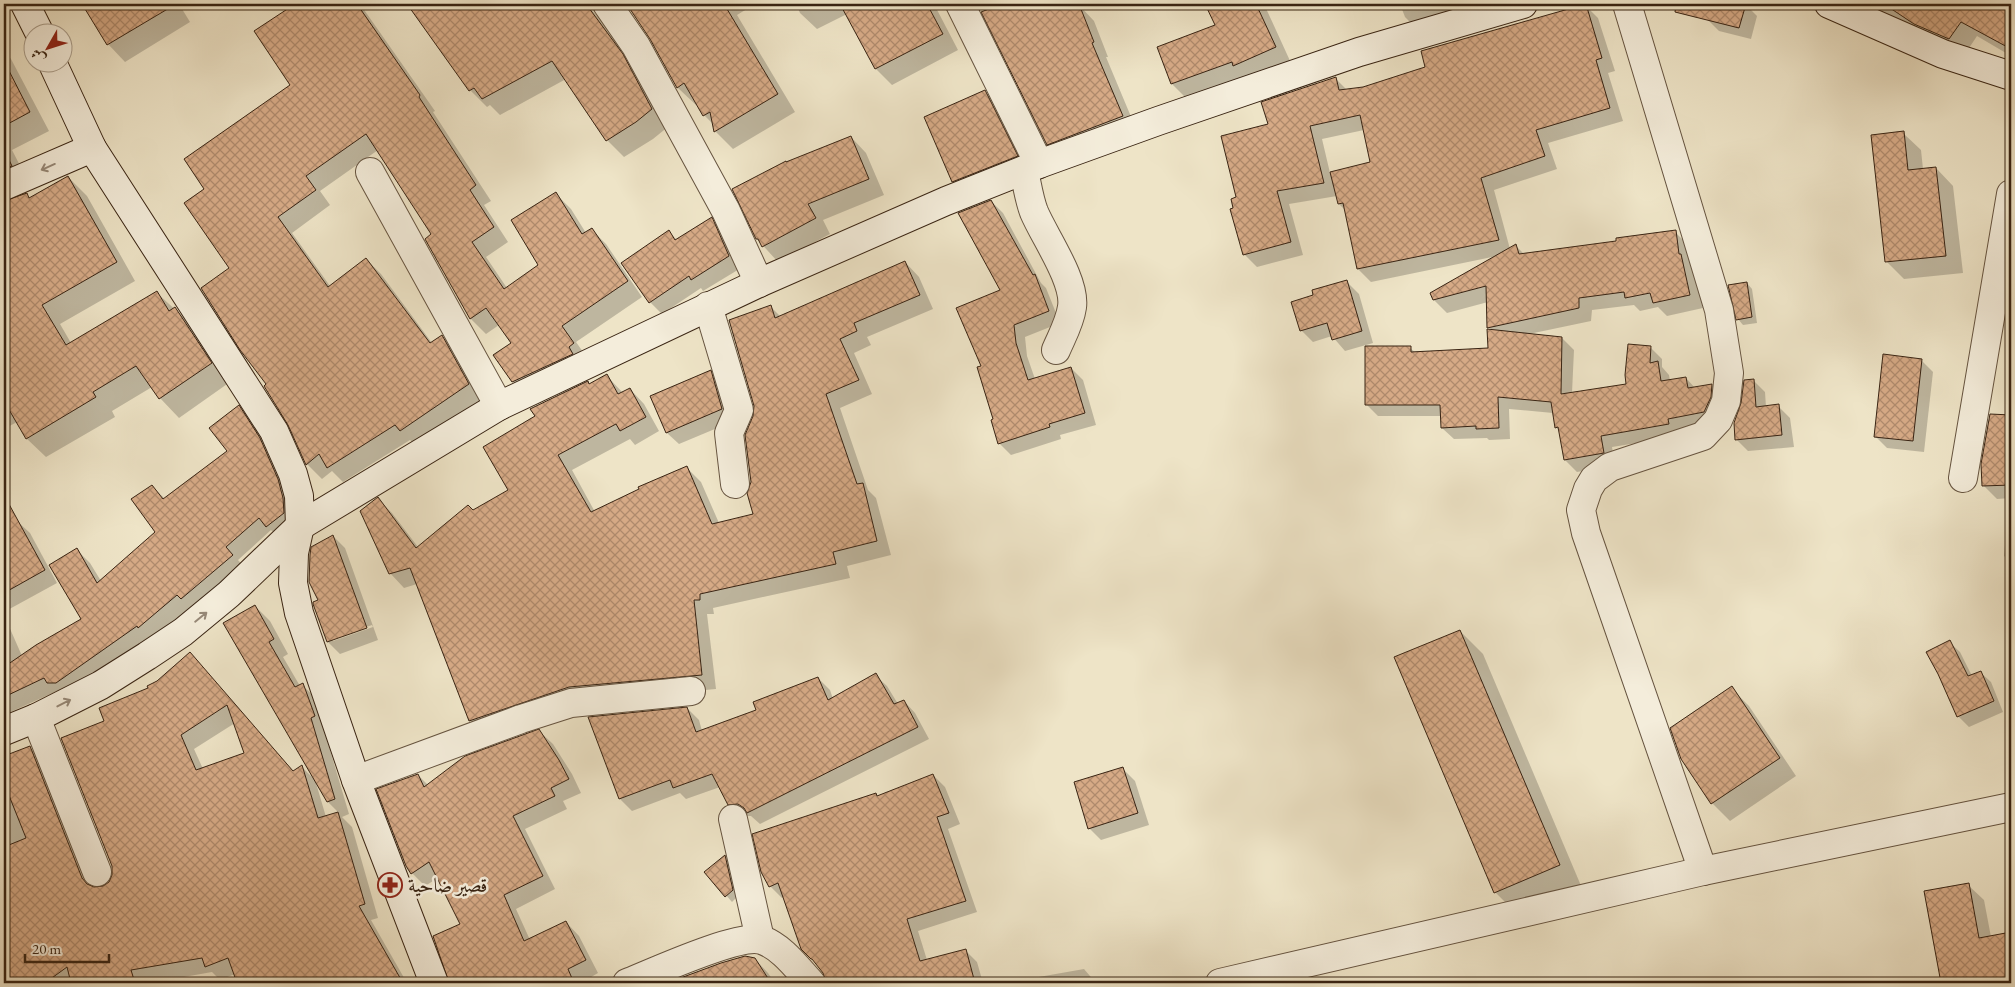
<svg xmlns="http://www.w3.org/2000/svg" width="2015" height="987" viewBox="0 0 2015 987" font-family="'EB Garamond',Amiri,serif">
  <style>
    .shadow { fill: #0003; fill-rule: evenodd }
    .building { fill: url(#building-cross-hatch); stroke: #392413; fill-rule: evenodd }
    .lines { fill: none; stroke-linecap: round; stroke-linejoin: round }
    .street-casing { stroke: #665440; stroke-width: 30 }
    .secondary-casing { stroke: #392413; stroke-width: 30 }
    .street { stroke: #f4eddb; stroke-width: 28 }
    .secondary { stroke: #f4eddb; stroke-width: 28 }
    .oneway { stroke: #968877 }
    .labels { text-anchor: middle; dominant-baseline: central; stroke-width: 5; stroke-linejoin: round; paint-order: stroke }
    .poi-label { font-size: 20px; fill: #392413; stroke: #f4eddb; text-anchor: start }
  </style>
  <defs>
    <pattern id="building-cross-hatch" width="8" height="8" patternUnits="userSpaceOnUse" patternTransform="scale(1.25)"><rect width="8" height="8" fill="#d6aa86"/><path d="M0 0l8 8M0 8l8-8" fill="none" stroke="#af8a6c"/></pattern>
  </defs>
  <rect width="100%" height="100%" fill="#eee4c7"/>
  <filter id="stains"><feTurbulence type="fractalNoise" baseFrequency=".004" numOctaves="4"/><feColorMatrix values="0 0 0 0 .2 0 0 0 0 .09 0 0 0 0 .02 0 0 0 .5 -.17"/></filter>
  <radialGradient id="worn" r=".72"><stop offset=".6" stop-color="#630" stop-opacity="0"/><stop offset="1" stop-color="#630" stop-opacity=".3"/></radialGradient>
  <g class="shadow">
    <polygon points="83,4 179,4 190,22 125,62 108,44"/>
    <polygon points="233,4 243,4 237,8"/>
    <polygon points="323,4 360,4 435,111 433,112 491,201 484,205 508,242 486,257 507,288 540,265 556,194 571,209 586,233 591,229 606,244 642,297 576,342 588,359 528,397 513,382 495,355 513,343 499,325 486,334 471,319 426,239 433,234 378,150 320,191 330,205 292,233 330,286 366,259 381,274 432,343 442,336 457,351 483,400 415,445 410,440 343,482 332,471 322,479 307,464 289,424 267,384 206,189 291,85 303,18"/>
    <polygon points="409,4 586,4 601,20 640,73 669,126 653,139 624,157 607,140 566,79 500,115 490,105 487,107 470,90"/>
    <polygon points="638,4 755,4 737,15 795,112 733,149 716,132 714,125 704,115 697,104 696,105 678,88 651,38"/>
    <polygon points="796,4 934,4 958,50 892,85 876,69 847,14 817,29 800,13"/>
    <polygon points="1005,4 1078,4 1094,21 1108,57 1106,57 1137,131 1063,159 1048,144 983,13"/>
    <polygon points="1206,4 1264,4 1291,63 1188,100 1172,84 1158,48 1217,26"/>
    <polygon points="1351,4 1365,4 1355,8"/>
    <polygon points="1400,4 1518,4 1427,39 1405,17"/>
    <polygon points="1711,4 1745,4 1757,16 1751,39 1719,31 1707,19"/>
    <polygon points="1865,4 2011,4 2011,56 1977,36 1965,54 1879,13"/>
    <path d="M1585,5L1598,18L1615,71L1608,73L1623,121L1548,143L1557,169L1494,190L1510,249L1516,246L1524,254L1618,243L1675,232L1688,245L1691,266L1694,269L1703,308L1667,316L1658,307L1640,311L1634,305L1592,310L1591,321L1529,334L1562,338L1574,350L1572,393L1628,385L1651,348L1662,359V367L1669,375L1670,381L1686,378L1695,388L1712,385L1723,397L1722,409L1680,436L1612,447L1615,465L1577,472L1565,460L1560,432L1556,427L1553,413L1509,409L1510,439L1489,440L1487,438L1454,439L1442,428V416H1378L1366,404L1410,348L1416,353L1489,350L1493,331L1489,327L1488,302L1447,313L1434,300L1497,256L1371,282L1358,269L1346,211L1339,204L1337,196L1289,204L1303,255L1257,267L1244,254L1235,209L1270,125L1335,78L1347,90L1363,88L1427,68ZM1364,130L1372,163L1330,173L1322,139Z"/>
    <polygon points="4,51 11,59 49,131 12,150 30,185 11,195 8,202 26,195 30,199 68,177 87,196 135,281 60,324 71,343 156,292 194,327 230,382 179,418 160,398 152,387 112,411 115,417 46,457 26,438 17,422 4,429 4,280 29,265 4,221"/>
    <polygon points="985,92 1003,110 1034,174 971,199 953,181"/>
    <polygon points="1903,133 1921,150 1923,169 1936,168 1953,186 1963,273 1904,279 1887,262"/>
    <polygon points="851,137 866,153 884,195 823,220 830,234 778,262 757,239"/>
    <polygon points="991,201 1003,213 1041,283 1046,288 1060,323 1025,337 1027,356 1035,379 1071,368 1083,380 1096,425 1060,435 1061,439 1011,455 999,443 982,367 1002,291"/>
    <polygon points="711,219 723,231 741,268 703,291 701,288 662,314 650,302 623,263 669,232 677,240"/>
    <polygon points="905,262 919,277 933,309 867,337 871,345 854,353 872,394 840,408 868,490 876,498 891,555 847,566 850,578 713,608 714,614 707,614 716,689 584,701 485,735 470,720 417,584 404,588 390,573 378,499 392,513 418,547 510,490 589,385 607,376 623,393 630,389 644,404 659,431 635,445 630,439 572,470 595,512 687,468 701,482 719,523 755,515 752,482 755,417 771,307 781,317"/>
    <polygon points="1347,282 1359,294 1373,343 1345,351 1332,336 1313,342 1301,330 1315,296"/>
    <polygon points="1747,283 1752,289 1757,323 1743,325 1738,319"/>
    <polygon points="1921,360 1933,372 1924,452 1887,448 1875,436"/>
    <polygon points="711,372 723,384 734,421 679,444 667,433 652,397"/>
    <polygon points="1753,380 1765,392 1766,407 1778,406 1790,418 1794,447 1748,451 1736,439"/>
    <polygon points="239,407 251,419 273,452 296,512 280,539 271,530 238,560 245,568 195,611 191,607 152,640 61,696 57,691 4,715 4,615 22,656 83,619 77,550 90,563 101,581 156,532 152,486 165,499 229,451"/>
    <polygon points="1991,415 2011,416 2011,498 1997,499 1983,485"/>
    <polygon points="17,521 30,533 57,583 4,612 4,528"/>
    <polygon points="2006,533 2011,533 2011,562 2004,556"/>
    <path d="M333,536L345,548L378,640L340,654L328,642L320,601ZM372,625L373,627L333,641V639Z"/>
    <path d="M255,606L270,621L288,654L283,657L300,686L302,685L317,699L329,731L325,733L349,814L342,817L352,827L378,918L371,920L407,983H239L235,974L220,980L212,972L150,983H4V927L15,918L4,890V757L30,748L44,761L94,889L104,887L110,883L114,875L106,722L158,682L190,654L294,772L301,766L314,779ZM235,723L246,753L203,769L194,749ZM316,783L328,802L339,813L326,817Z"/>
    <polygon points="1460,631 1483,654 1582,888 1518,915 1495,892"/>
    <polygon points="1949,642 1960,652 1972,676 1980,672 1991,682 2003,712 1969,727 1958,716"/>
    <polygon points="875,675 887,686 898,704 904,701 915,713 929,739 760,824 751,816 741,816 729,804 720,787 686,799 680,793 632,811 620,799 687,708 699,720 702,731 758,710 818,678 830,690 833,699"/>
    <polygon points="1731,688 1749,706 1796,776 1730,821 1712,803"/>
    <polygon points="539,731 553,744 572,774 581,793 563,801 567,809 525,829 555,889 516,909 530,940 566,922 579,936 598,973 581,983 455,983 450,978 461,925 438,878 425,886 412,873 418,775 428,785"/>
    <polygon points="1123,769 1135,781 1149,825 1101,840 1089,828"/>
    <polygon points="933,775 945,787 960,824 948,829 977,912 918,931 927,960 965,950 977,962 983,983 827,983 827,979 784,897 782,898 770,886 762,871 876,794 879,797"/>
    <polygon points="725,856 730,862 738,896 732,902 706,872"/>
    <polygon points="1968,885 1984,900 1991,937 2011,933 2011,983 1943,983 1926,892"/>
    <polygon points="755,959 768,973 775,983 707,983 702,971"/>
    <polygon points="1084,969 1096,983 1004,983"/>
  </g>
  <g class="building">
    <polygon points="82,4 176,4 107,45"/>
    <polygon points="295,4 357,4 420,95 419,97 476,185 470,190 494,227 472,242 504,289 538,265 511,220 556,192 582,234 592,228 628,281 562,326 574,343 569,347 573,354 512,382 493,355 511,343 486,308 470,319 425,239 431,234 366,134 306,176 316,190 278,217 328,287 366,258 430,343 442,335 469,384 400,431 395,425 327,468 319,454 306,465 288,425 264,386 266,384 240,350 201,288 229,268 184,203 204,189 184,159 290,85 254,31"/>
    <polygon points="407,4 586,4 623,54 652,109 636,122 606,141 552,61 482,99 474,88 469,91"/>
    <polygon points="638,4 724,4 778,94 714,132 710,112 703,116 684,83 677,88 650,39 630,9"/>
    <polygon points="840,4 927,4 943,34 875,69"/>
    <polygon points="1002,4 1079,4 1094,42 1092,43 1123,116 1047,145 981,12"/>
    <polygon points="1205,4 1256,4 1276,47 1233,66 1232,62 1171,84 1157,47 1215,25"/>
    <polygon points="1586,4 1602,58 1596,60 1610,108 1536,130 1545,156 1481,178 1499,240 1357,269 1343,203 1338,204 1330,172 1370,162 1360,115 1310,126 1324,183 1277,191 1291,242 1243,255 1230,209 1233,208 1231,199 1236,197 1221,136 1268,124 1261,102 1336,77 1339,90 1363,87 1425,67 1421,51"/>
    <polygon points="1676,4 1746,4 1739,28 1675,12"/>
    <polygon points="1884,4 2011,4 2011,49 1961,22 1949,39 1914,24"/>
    <polygon points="4,61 30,112 4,126"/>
    <polygon points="985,90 1018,156 952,182 924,117"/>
    <polygon points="1904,131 1908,170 1936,167 1946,256 1885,262 1871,135"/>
    <polygon points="851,136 869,179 808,204 816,218 762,247 758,239 756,239 732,189 786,161 786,162"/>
    <polygon points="4,150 12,166 4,169"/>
    <polygon points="68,176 117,262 42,305 66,345 157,291 169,311 175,307 212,363 159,399 136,366 93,392 96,397 26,439 4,401 4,201 27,193 29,198"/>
    <polygon points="991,200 1033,275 1035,274 1049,311 1014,325 1016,343 1028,380 1071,367 1085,413 1049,424 1050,427 998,444 991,420 993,419 977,367 981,366 956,308 1000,290 958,213"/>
    <polygon points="712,217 729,256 691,280 689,276 649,303 621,263 669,230 675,240"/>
    <polygon points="1676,230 1679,254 1681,254 1690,295 1653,303 1650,293 1625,298 1624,292 1579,298 1579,308 1487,328 1486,286 1433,300 1430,293 1516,244 1519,254 1616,241 1616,238"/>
    <polygon points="905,261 920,295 854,323 857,331 840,339 859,380 826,394 857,484 863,483 877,541 833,552 836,564 700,594 700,600 694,600 702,675 569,687 469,721 410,568 389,574 360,511 378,497 416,548 468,505 473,510 508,490 483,447 535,416 530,409 588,381 589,384 607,374 618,394 630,388 646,417 620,431 616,424 558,455 591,512 639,489 638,487 687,466 712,524 753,514 747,493 751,482 745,435 753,416 754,406 729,320 771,305 775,318"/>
    <polygon points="1347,280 1362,331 1332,340 1327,323 1300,331 1291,302 1313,295 1312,290"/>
    <polygon points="1747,282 1752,317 1736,320 1728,285"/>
    <polygon points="1487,329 1562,337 1561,394 1626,384 1625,375 1628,344 1651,346 1650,363 1658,361 1661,381 1686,377 1688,388 1712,384 1711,397 1704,412 1668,419 1669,424 1601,436 1604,453 1564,460 1558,427 1555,428 1551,402 1498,397 1499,428 1476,429 1476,426 1441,428 1440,405 1365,405 1365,346 1411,346 1411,352 1488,348"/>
    <polygon points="1883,354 1922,359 1913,441 1874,437"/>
    <polygon points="711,370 722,409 666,433 650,396"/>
    <polygon points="1754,379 1756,407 1779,404 1782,435 1735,440 1734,423 1741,403 1744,380"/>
    <polygon points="239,405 260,438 278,479 283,498 284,513 266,527 259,518 226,547 233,555 181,599 177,595 138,628 137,626 56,683 47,683 44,678 4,697 4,667 36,645 81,619 49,565 77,548 97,583 155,532 131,499 152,485 163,499 227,451 209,428"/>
    <polygon points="1990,414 2011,415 2011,485 1982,486 1981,464"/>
    <polygon points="4,495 45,570 4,593"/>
    <polygon points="333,535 367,628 327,642 313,604 313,602 318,600 309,582 310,555 311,547"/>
    <polygon points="255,605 274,639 269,642 295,687 303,683 315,716 311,718 335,799 327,802 223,623"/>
    <polygon points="1460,630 1560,865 1494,893 1394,657"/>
    <polygon points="1950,640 1968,676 1981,671 1994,701 1957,717 1938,674 1926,652"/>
    <path d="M190,652L293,771L302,765L318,818L338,812L365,904L359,906L403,983H237L228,958L205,967L202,958L131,970L135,983H71L67,967L45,983H4V847L26,838L4,783V756L30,746L82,878L87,884L94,887L103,886L109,882L112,875V866L61,738L104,721L99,708L148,688L147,686L157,681ZM227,705L244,753L196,770L181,735Z"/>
    <polygon points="876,673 894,704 904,700 918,727 747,813 744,808 738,804 728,805 712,774 673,788 670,780 619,799 588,717 687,707 696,732 756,710 753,702 818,677 828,700"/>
    <polygon points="1732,686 1780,758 1711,804 1681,759 1670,728"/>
    <polygon points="539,729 559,760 569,779 551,788 555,796 513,816 543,876 504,895 524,941 566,921 586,960 568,969 574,983 449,983 433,936 460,924 429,862 411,874 406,866 376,789 418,774 424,787 465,756"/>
    <polygon points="1123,767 1138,813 1088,829 1074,782"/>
    <polygon points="933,774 949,813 937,817 966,901 907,919 920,961 966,949 975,983 826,983 823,973 812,959 811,959 801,949 778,883 769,887 761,872 752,834 876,793 877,796"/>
    <polygon points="725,855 733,890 725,897 704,872"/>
    <polygon points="1969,883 1979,938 2011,932 2011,983 1941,983 1924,891"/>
    <polygon points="745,956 755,958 771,983 667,983 721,963"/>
  </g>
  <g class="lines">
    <defs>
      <g id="street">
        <polyline points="607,4 636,46 726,211 759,283"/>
        <polyline points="960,4 1039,164"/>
        <polyline points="1627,4 1719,310 1729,373 1726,401 1718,420 1703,436 1610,467 1594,479 1588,489 1581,510 1586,533 1703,871"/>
        <path d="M1024,171C1027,184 1029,199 1034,212C1044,236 1076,281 1072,307C1070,322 1062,336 1056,350"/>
        <polyline points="370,172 499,406"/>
        <polyline points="708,306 739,410 729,433 735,484"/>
        <polyline points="1963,478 2011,194"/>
        <polyline points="36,718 97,872"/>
        <polyline points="356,780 521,719 571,703 691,691"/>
        <polyline points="733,819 760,939"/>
        <path d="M627,983C652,973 739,933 762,940C782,947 797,968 811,983"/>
        <polyline points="1220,983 1703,871 2011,807"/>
      </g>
      <g id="secondary">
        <polyline points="25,4 39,32"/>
        <polyline points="1829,4 1943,54 2011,76"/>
        <polyline points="52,62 92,148 274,431 293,474 299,496 300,526 294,553 293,583 299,613 356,780 434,983"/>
        <polyline points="4,186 92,148"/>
        <polyline points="4,731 36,718 101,685 147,656 183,632 229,594 300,526 499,406 759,283 946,201 1039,164 1158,121 1359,52 1523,4"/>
      </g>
    </defs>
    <use href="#street" class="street-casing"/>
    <use href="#secondary" class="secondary-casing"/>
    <use href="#street" class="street"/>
    <use href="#secondary" class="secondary"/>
  </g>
  <defs><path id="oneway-shaft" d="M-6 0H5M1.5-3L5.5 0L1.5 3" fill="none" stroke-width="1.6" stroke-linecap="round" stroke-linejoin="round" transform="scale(1.25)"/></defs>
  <g class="oneway">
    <use href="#oneway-shaft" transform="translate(48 167) rotate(156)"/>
    <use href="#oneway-shaft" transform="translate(201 617) rotate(-39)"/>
    <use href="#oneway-shaft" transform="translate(64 703) rotate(-27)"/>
  </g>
  <defs>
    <symbol id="pharmacy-ring" viewBox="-11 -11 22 22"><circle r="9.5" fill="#f4eddb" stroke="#8f2418" stroke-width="1.5"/><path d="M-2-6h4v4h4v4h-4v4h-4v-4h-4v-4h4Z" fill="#8f2418"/></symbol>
  </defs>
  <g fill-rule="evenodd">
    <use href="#pharmacy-ring" x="376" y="871" width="28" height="28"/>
  </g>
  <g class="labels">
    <g class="poi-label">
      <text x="408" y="885">قصير ضاحية</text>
    </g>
  </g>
  <rect width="2015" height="987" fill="none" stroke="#eee4c7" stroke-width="20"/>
  <rect x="5" y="5" width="2005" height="977" fill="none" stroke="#392413" stroke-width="2.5"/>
  <rect x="10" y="10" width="1995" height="967" fill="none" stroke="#392413"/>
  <g transform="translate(48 48) rotate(231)"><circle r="24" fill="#f4eddb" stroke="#a99d8b"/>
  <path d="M0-4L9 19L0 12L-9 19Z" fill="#8f2418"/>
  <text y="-8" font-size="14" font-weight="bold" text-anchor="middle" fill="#392413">ش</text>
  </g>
  <path d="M25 954v8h84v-8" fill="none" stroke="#392413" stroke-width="2.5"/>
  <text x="32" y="954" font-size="15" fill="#392413" stroke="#f4eddb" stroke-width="4" paint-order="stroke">20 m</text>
  <rect width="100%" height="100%" filter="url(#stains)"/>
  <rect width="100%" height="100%" fill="url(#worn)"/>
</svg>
